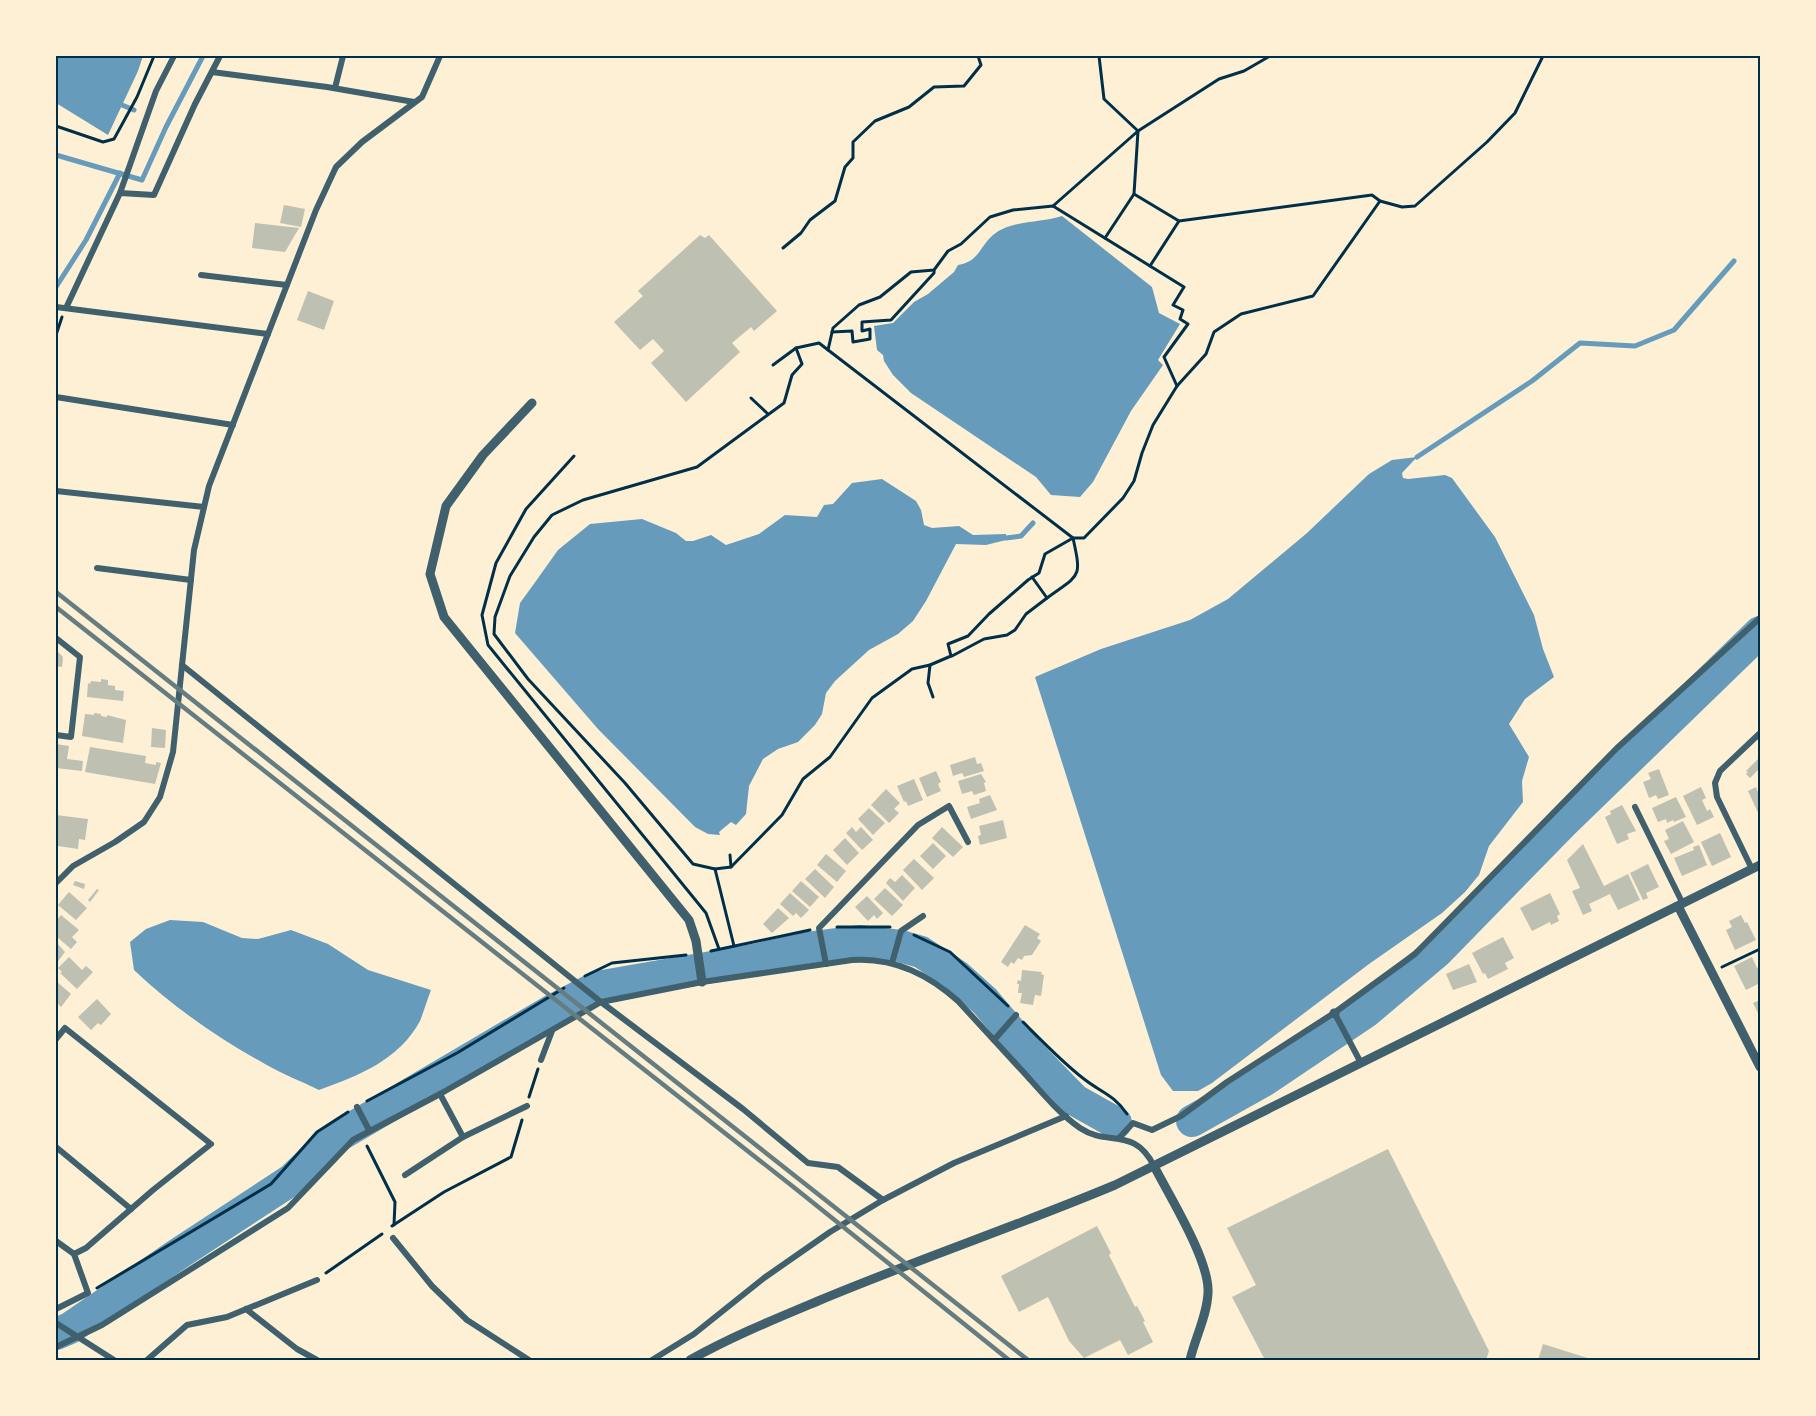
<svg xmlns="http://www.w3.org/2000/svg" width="1816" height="1416" viewBox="0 0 1816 1416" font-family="'Titillium Web',sans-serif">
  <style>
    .water { fill: #669bbc }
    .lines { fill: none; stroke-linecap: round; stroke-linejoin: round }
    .stream { stroke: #669bbc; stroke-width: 5 }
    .river { stroke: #669bbc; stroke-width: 32 }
    .building { fill: #bec0b2 }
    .path { stroke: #003049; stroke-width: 3 }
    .minor { stroke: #3f606c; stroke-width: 6 }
    .tertiary { stroke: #3f606c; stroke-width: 9 }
    .rail { stroke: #657d81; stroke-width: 4.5 }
    .neatline { fill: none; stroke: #003049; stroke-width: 2 }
  </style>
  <rect width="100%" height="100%" fill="#fdf0d5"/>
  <g class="water">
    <polygon points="56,56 143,56 138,71 108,135 56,103"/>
    <path d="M1062,216L1152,287L1159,313L1180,324L1158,360L1163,365L1131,411L1093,482L1080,497L1051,495L1036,477L911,393L893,375L884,361L883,355L877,350L874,326L893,323L914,302L928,294L954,272L958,265C980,261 979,247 993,235C1011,220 1041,223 1062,216Z"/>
    <polygon points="1417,457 1402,473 1403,478 1408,479 1445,475 1452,478 1495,537 1534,615 1543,649 1554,677 1525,699 1509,724 1529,757 1522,781 1523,802 1489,846 1479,875 1465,892 1442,913 1369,964 1212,1083 1198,1091 1173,1091 1161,1075 1035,677 1101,649 1190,620 1228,599 1307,533 1369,474 1392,460"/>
    <polygon points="882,479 916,501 921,510 924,525 932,528 959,526 973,535 1006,534 1006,540 986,545 956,544 926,601 913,621 898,634 869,650 835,681 826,693 822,714 815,725 798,742 778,749 763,759 749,786 746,814 736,825 731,822 719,832 720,835 708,834 695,827 598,729 515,633 520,603 536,581 558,550 590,524 642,519 676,533 686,541 693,541 711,535 726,545 759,534 785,515 817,517 824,505 833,504 852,483"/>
    <path d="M170,920L203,922L242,938L258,939L291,930L328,944L368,970L431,990C427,1000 424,1011 420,1021C399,1060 358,1076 319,1090C301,1081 282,1074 265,1064C218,1038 173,1007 134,970L130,942L146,929Z"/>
  </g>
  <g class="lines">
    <g class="stream">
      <polyline points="122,105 134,110"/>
      <polyline points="56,155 142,180 166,127 203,56"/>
      <polyline points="56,287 86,240 120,173"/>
      <polyline points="1417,457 1532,381 1580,343 1635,346 1674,330 1734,261"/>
      <polyline points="1006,538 1021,536 1033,523"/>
    </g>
    <g class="river">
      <polyline points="1192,1121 1265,1080 1366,1012 1437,952 1562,824 1760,632"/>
      <polyline points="56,1334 70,1328 178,1254 291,1180 335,1138 551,1011 597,987 758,959 806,948 859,941 900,946 921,952 956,975 985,1001 1030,1054 1075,1100 1116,1123"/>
    </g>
  </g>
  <g class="building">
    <polygon points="284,205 305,209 301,227 280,223"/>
    <polygon points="255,223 299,228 285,252 252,248"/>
    <polygon points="700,235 705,238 709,235 777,311 754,331 751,327 732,343 740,352 686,402 651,363 664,351 653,339 640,350 614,322 643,296 638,291"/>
    <polygon points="308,291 334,301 324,330 297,320"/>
    <polygon points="56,650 63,657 62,667 56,666"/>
    <polygon points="101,679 108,680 108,685 115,686 115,690 124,691 123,701 87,697 88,683 90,684 91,681 101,682"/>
    <polygon points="94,713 101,714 101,716 107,717 107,715 126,720 123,743 82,736 85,714 94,715"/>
    <polygon points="152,728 166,730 165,748 151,747"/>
    <polygon points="56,744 69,746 67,759 83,761 82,771 56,768"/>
    <polygon points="90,747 146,756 145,763 156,765 156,762 161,763 155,784 85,772"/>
    <polygon points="975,757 977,764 981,763 984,771 964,777 962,773 953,776 950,765"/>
    <polygon points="1760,757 1760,768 1750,778 1746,774 1748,772 1746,771"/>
    <polygon points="1659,769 1669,795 1658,799 1656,795 1649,798 1643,782 1651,779 1648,773"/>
    <polygon points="936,771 941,782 938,784 941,791 927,797 919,778"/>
    <polygon points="981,774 986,782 984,783 986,791 974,795 972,791 962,794 958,781"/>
    <polygon points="914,779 923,800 908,806 906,801 904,802 897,786"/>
    <polygon points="1701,787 1706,798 1702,800 1707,811 1710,809 1714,817 1697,825 1683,796"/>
    <polygon points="1756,787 1760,798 1760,817 1748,791"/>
    <polygon points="886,789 900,803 894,809 899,813 889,823 871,805"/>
    <polygon points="990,795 997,810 971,819 967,807 980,803 979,799"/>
    <polygon points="1676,797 1686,817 1674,822 1673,820 1667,823 1666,819 1658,822 1652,808"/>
    <polygon points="1622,805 1636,831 1627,834 1629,839 1617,844 1605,817 1611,814 1610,811"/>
    <polygon points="869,808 885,823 873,835 858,819"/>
    <polygon points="56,815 88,819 85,840 79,839 78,849 58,846 56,851"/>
    <polygon points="1003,820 1007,838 980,845 978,836 981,835 979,826"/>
    <polygon points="1683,821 1694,842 1671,854 1664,841 1669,839 1665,830"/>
    <polygon points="852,827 856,832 861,827 873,840 862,850 846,833"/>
    <polygon points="942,827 963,847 953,857 932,838"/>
    <polygon points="1720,833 1731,857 1712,866 1701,842"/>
    <polygon points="845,838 859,853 847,865 833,850"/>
    <polygon points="933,843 946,856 933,869 920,856"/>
    <polygon points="1583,844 1604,886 1628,874 1640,900 1618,910 1610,894 1589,904 1592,911 1583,915 1572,891 1580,888 1567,860"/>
    <polygon points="1699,845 1707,865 1682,876 1674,858 1694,850 1693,847"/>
    <polygon points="826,854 846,871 837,882 817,865"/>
    <polygon points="914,859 934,878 922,890 903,870"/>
    <polygon points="1648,864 1659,887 1646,893 1648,898 1643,900 1630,873"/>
    <polygon points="815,869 834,887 825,898 805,879"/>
    <polygon points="902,875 915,888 903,901 886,883 890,878 895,882"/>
    <polygon points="75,881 85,884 84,889 73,885"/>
    <polygon points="801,881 819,897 810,907 792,891"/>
    <polygon points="885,888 903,905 892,916 874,899"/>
    <polygon points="97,889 99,890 90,902 88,900"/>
    <polygon points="69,892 87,908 76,920 58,905"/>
    <polygon points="790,893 809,910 801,918 796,913 793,916 780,904"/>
    <polygon points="1550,893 1560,914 1557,916 1559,921 1551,925 1550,922 1532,931 1520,908"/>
    <polygon points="867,896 883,913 877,919 874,915 868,921 855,907"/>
    <polygon points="778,908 789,918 772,933 763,924"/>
    <polygon points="61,915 79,930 72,937 77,942 71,949 56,936 56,919 57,920"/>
    <polygon points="1741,915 1745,923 1747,922 1756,940 1735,950 1726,930 1732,927 1729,921"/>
    <polygon points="1025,925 1040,934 1037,938 1041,941 1032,955 1024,956 1022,960 1018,958 1014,964 1011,962 1008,967 1001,962"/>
    <polygon points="1503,937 1514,958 1505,963 1508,969 1488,979 1485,973 1483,974 1472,953"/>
    <polygon points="56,942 65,952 56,964"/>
    <polygon points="69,957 82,970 86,966 93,972 77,989 60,973 62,972 58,968"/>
    <polygon points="1752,957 1757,968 1760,966 1760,983 1746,990 1734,966"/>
    <polygon points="1469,964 1477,982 1453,990 1446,974"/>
    <polygon points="1022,970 1042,972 1041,974 1044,975 1041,996 1035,995 1033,1005 1020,1003 1022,993 1018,993 1019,984 1017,984 1018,980 1021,981"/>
    <polygon points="56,981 71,994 61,1007 56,1002"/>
    <polygon points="97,999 111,1014 101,1025 98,1023 91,1030 78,1017"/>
    <polygon points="1760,1000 1760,1017 1753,1003"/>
    <polygon points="1388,1149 1489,1351 1486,1360 1265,1360 1232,1297 1256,1285 1227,1228"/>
    <polygon points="1097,1226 1111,1253 1109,1255 1135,1307 1137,1306 1145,1321 1143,1322 1153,1342 1128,1355 1120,1340 1084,1358 1069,1341 1048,1297 1019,1312 1001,1276"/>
    <polygon points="1543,1344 1594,1360 1538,1360"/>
  </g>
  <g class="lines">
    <g class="path">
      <polyline points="1099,56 1104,99 1138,131 1219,79 1244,71 1270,56"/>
      <polyline points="56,126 103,142 114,139 137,97 154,56"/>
      <polyline points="1380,201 1402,207 1415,206 1487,142 1515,113 1543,56"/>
      <polyline points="1053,206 1138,131 1134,194"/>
      <polyline points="1105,238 1134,194 1179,221 1150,266"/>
      <polyline points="783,248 801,233 810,220 835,201 845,167 853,158 853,142 875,121 909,107 934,87 964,86 981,65 978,56"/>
      <polyline points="832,332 852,331 853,342 870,339 870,329 862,331 862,322 891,320 934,273 934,270"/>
      <polyline points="56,335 62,317"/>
      <polygon points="819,343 1073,538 1045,554 1039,573 1028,580 989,614 968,636 948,644 951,656 930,665 912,669 872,698 830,757 803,779 782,815 731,867 715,869 693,864 625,783 528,679 494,634 495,617 510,576 534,537 552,515 583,500 697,467 784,403 792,375 802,364 796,348"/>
      <path d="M828,350L833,328L859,305L880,297L911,272L934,270L948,251L961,244L990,217L1013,210L1053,206L1184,287L1173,305L1183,310L1180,319L1188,324L1164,357L1177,386L1153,425L1142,453L1134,481L1123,498L1084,538H1073C1082,579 1080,574 1047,598L1032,577"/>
      <polyline points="773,365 796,348"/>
      <polyline points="1177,386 1206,354 1214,332 1241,314 1313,296 1380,201 1372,195 1179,221"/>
      <polyline points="751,398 768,414"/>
      <polyline points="574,456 526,509 496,563 482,615 488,645 706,913 719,949"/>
      <polyline points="952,656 984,639 1007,635 1015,630 1026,614 1047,598"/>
      <polyline points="930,665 928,683 933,697"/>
      <polyline points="730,855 731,867"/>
      <polyline points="715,869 734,946"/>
      <polyline points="837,927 890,927"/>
      <polyline points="914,935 950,952 1008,1006"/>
      <polyline points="711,951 810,930"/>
      <polyline points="1722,967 1760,949"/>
      <polyline points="585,976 612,963 686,955"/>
      <path d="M1023,1022C1043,1042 1062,1062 1084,1079C1102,1093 1113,1094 1127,1114"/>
      <polyline points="529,1097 538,1069"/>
      <polyline points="367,1101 457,1053 564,988"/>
      <polyline points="367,1146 395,1202 394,1225"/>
      <polyline points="392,1226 444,1192 511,1157 522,1120"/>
      <polyline points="326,1273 382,1234"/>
      <polyline points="97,1288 271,1184 317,1132 348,1112"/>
    </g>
    <g class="minor">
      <polyline points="212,72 327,87 414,102"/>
      <polyline points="335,88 343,56"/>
      <polyline points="120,193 156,91 174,56"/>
      <polyline points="201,275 287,285"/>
      <polyline points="56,307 268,334"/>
      <polyline points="66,308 120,193 154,195 195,104 220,56"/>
      <polyline points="56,397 233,425"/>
      <polyline points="56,491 204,507"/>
      <polyline points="97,568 191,580"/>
      <polyline points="56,638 80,657 71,737 56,735"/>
      <polyline points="182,665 601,1002 743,1109 808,1163 838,1167 883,1200"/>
      <polyline points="1635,807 1683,904"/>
      <polyline points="1752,869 1717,797 1715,783 1720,771 1759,734"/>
      <polyline points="56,883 73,866 115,842 144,822 160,797 173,752 194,550 209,486 316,210 336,167 362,142 422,97 440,56"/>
      <polyline points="892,963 901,931 923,916"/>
      <polyline points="826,964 819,928 918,825 949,806 968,842"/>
      <polyline points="1335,1014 1361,1063"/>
      <polyline points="56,1039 65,1028 211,1144 153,1190 86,1248 74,1254 88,1293 56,1309"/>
      <polyline points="994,1040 1016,1015"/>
      <polyline points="541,1060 552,1031"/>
      <polyline points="357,1107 369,1130"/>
      <polyline points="463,1137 527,1106"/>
      <polyline points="1119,1138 1133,1123 1152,1130 1181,1116 1227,1082 1334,1013 1415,954 1617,748 1760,618"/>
      <polyline points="56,1147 131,1209"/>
      <polyline points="405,1175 463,1137 440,1094"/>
      <polyline points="393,1238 432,1286 467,1320 529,1360"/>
      <polyline points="56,1241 74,1254"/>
      <polyline points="246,1309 297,1349 317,1360"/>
      <polyline points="56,1323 114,1360"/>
      <path d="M56,1347L102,1325L288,1208L353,1140L440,1094L601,1002L702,982L852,960C893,957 928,974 958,1001C981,1026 1004,1051 1027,1076C1043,1094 1060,1114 1080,1128C1108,1147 1134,1126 1154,1166"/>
      <polyline points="147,1360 187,1325 227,1317 317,1280"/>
      <polyline points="652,1360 694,1334 764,1278 830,1232 883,1200 954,1163 1066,1116"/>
    </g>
    <g class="tertiary">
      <polyline points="532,403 483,455 446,506 430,574 444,617 689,920 696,941 702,982"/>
      <polyline points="1678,906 1760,1067"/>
      <polyline points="1334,1013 1335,1014"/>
      <path d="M1154,1166C1170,1197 1210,1261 1208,1293C1207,1316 1195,1338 1190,1360"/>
      <path d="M690,1360C731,1337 775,1319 818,1301C916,1260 1017,1226 1115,1185L1760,865"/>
    </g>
    <g class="rail">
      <polyline points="56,592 1028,1360"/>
      <polyline points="56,607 796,1189 1009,1360"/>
    </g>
  </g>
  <rect width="1816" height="1416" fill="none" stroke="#fdf0d5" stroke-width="114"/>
  <rect x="57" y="57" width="1702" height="1302" class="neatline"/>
</svg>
